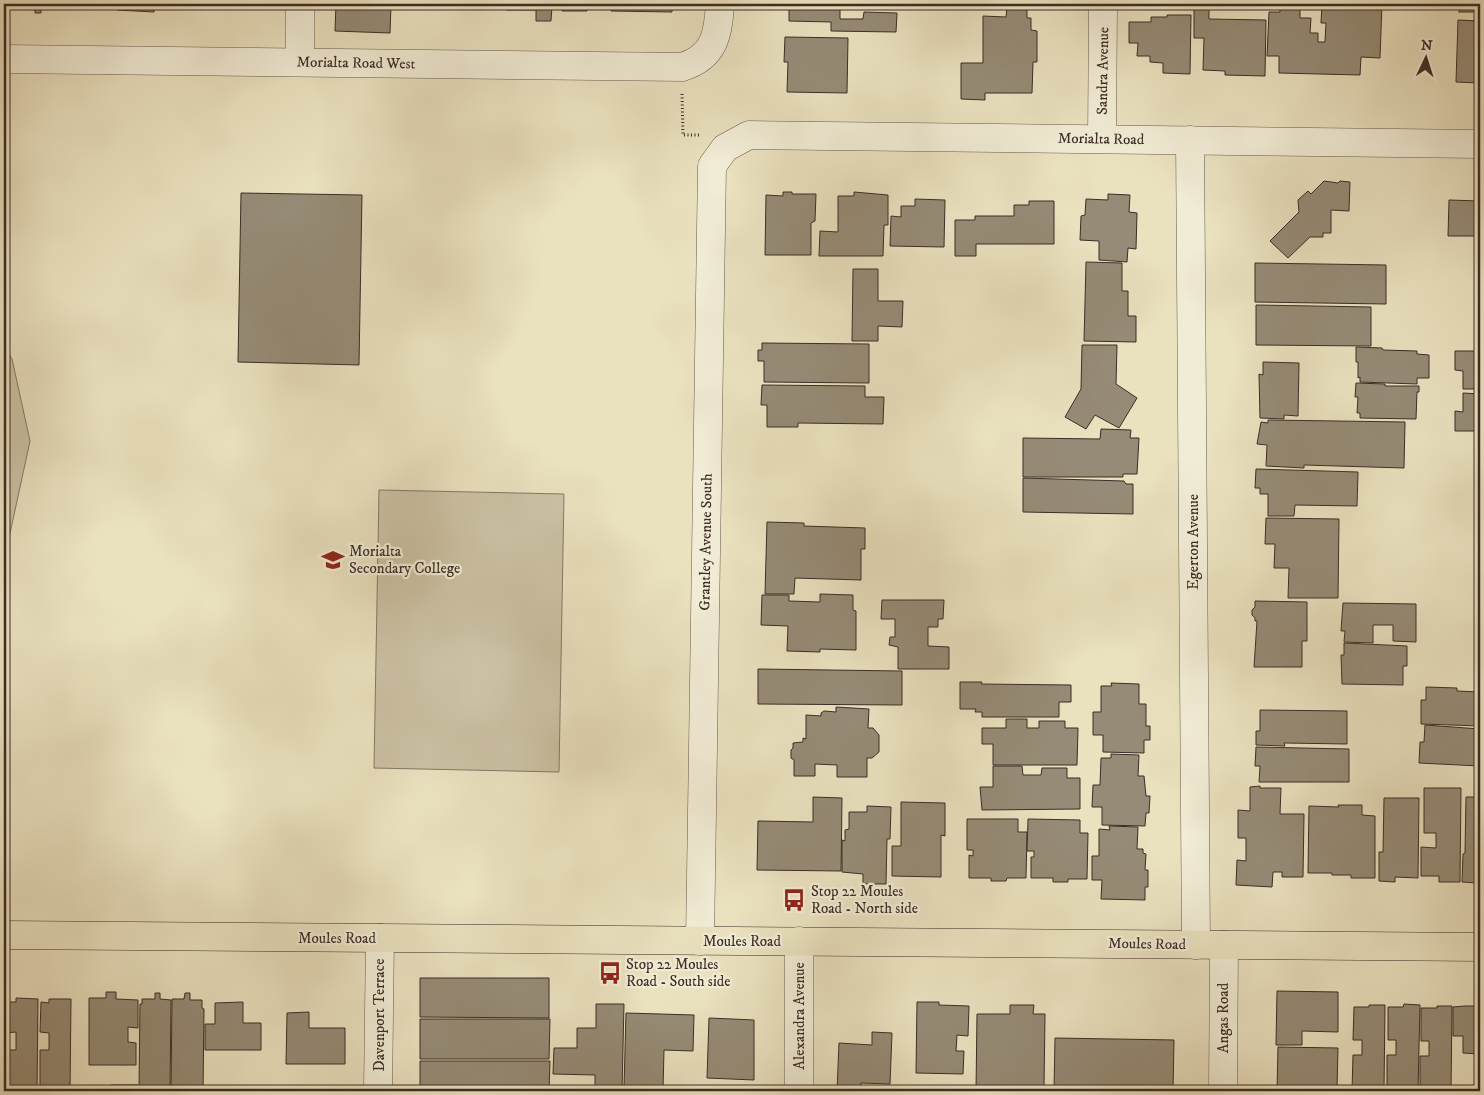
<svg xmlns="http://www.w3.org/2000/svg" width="1484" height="1095" viewBox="0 0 1484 1095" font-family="'IM FELL DW Pica',serif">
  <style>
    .green { fill: #ccc2a5; stroke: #847866 }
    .building { fill: #968b76; stroke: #3c2d26 }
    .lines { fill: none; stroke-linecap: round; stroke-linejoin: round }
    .minor-casing { stroke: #685a4c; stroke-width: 29 }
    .major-casing { stroke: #3c2d26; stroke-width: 29 }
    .path { stroke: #3c2d26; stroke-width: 3; stroke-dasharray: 1 2.5; stroke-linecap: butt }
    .minor { stroke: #f1ecd5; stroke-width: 28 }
    .major { stroke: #eae1bf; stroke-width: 28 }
    .labels { text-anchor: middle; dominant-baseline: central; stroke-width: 4.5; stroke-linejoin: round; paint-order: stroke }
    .street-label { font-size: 15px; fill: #3c2d26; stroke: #f1ecd5 }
    .poi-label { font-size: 15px; fill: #3c2d26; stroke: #f1ecd5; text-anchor: start }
  </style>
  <rect width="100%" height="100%" fill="#eae1bf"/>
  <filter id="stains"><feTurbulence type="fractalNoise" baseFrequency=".004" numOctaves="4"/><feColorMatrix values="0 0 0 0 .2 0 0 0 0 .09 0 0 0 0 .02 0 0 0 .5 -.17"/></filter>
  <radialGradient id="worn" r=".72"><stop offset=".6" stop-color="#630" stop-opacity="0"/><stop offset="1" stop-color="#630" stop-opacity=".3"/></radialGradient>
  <g class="green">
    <polygon points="4,345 12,359 30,441 4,561"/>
    <polygon points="379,490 564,494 559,772 374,768"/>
  </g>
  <g class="building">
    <polygon points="10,4 41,4 41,13 35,13 35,8 22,8 22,5 10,5"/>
    <polygon points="117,4 155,4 154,12 117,10"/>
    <polygon points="336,4 391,4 390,33 335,31"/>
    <rect x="507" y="4" width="28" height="6"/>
    <polygon points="536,4 610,4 606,4 606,8 587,8 587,11 562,11 562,6 552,6 551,21 536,21"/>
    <polygon points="611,4 672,4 672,12 611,11"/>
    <polygon points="789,4 840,4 840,19 863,19 864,12 897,13 896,32 831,31 831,22 789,21"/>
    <polygon points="1194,4 1209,4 1209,19 1266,20 1265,76 1225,75 1225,71 1203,70 1204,38 1194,38"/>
    <polygon points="1280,4 1300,4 1300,18 1311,18 1310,33 1318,33 1318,42 1325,42 1326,23 1321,23 1322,4 1382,4 1380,58 1361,57 1360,75 1279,73 1279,56 1267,56 1269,12 1280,12"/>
    <rect x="1459" y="4" width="21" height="8"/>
    <polygon points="1007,7 1027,7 1027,18 1031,18 1031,30 1037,31 1037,62 1033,62 1032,93 985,93 985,100 961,99 961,63 983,63 983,16 1006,17"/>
    <polygon points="1167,15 1191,15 1190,74 1163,73 1163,63 1150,62 1150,56 1137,56 1138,43 1129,43 1129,22 1151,22 1151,17 1167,17"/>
    <polygon points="1458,20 1480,21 1480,83 1456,82"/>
    <polygon points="785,37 848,38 847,93 787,92 788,62 784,62"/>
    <polygon points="1324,181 1338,183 1340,181 1350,182 1349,211 1331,210 1331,233 1323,233 1323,237 1310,237 1288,258 1270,241 1299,212 1298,200 1308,191 1311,194"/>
    <polygon points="783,192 792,192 792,194 816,194 815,221 811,223 811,255 765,255 766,195 783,196"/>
    <polygon points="854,192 888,195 888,225 884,225 883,256 819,256 820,231 838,232 838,196 854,196"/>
    <polygon points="241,193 362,195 359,365 238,362"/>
    <polygon points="1108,194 1130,195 1129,212 1137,213 1136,249 1128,248 1127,262 1099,260 1099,241 1080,240 1081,216 1085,215 1086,199 1108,200"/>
    <polygon points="915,199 945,200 944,247 890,246 891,216 901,217 901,206 915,206"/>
    <polygon points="1449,200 1480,201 1480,250 1475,250 1475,236 1448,236"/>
    <polygon points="1029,201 1054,201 1054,244 976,244 976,256 955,256 955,220 975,220 975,216 1014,216 1014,205 1029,205"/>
    <polygon points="1086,262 1122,263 1122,291 1128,291 1128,316 1136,316 1136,342 1084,341"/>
    <polygon points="1255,263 1386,265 1386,304 1255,302"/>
    <polygon points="853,269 878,269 878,301 903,301 902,327 878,326 878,341 852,341"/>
    <polygon points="1256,305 1371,307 1371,346 1256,345"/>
    <polygon points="762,343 869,344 869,383 764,382 764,361 758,361 758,350 762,350"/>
    <polygon points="1082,345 1117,345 1116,384 1137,398 1119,428 1095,415 1086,429 1065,417 1081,389"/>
    <polygon points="1356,347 1382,348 1383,350 1417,351 1417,354 1429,355 1429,378 1417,378 1417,384 1360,382 1360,377 1358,378 1358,362 1356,362"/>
    <polygon points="1455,351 1480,351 1480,389 1463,389 1463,371 1455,370"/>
    <polygon points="1263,362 1299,363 1298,416 1284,415 1284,419 1260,418 1259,374 1263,375"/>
    <polygon points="1356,383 1385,384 1385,386 1419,386 1419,392 1417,392 1416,419 1360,418 1360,413 1357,413 1358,397 1355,397"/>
    <polygon points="762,385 865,386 865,397 884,397 883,424 798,423 798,427 767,427 767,405 761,405"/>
    <polygon points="1463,393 1480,394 1480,431 1455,431 1455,411 1463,412"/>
    <polygon points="1268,420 1405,422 1404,468 1304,465 1304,468 1266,466 1267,445 1257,444 1261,422 1268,423"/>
    <polygon points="1101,429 1131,430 1130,438 1139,438 1137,474 1123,474 1123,477 1023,477 1023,438 1100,439"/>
    <polygon points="1256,469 1358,472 1357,506 1295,505 1294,516 1268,516 1268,494 1260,494 1260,488 1255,488"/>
    <polygon points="1023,478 1124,481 1126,484 1133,484 1133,514 1023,512"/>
    <polygon points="1266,518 1339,519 1338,598 1288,598 1289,568 1274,568 1275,544 1265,544"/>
    <polygon points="767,522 804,523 804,526 865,528 865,549 861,549 861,580 795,578 794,594 765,594"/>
    <polygon points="820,594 853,595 853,610 856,611 856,650 820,649 820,652 787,651 788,626 761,625 762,595 789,595 789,601 820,602"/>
    <polygon points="882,600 944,600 943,619 938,619 938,627 928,627 928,646 949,647 949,669 898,669 898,647 889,645 890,637 895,637 895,619 881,619"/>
    <polygon points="1255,601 1307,602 1307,641 1302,641 1302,667 1254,667 1257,621 1255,621 1255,618 1252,615 1252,610 1255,607"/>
    <polygon points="1343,603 1416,604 1416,642 1393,641 1393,625 1373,625 1373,643 1344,642 1345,631 1341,631"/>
    <polygon points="1344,643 1407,646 1407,666 1403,666 1403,685 1342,684 1341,655 1344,655"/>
    <polygon points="758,669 902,671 902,705 758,704"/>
    <polygon points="960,682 982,682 981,684 1071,685 1071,702 1059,702 1059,717 982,717 982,712 975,712 976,709 960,709"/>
    <polygon points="1111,683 1139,684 1139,704 1146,704 1146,726 1150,726 1150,740 1144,740 1144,753 1103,752 1103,735 1093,735 1093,712 1101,712 1101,686 1112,686"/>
    <polygon points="1426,687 1457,688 1457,691 1480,692 1480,726 1421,724 1421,700 1426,700"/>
    <polygon points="836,707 869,709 868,728 873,728 879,735 879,752 872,758 867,758 867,777 837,777 837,765 815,764 815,776 794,776 794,760 791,758 791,750 793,748 793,743 803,742 803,738 806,739 806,715 821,716 821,713 824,711 836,712"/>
    <polygon points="1260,710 1347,711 1347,744 1284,743 1285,746 1256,745 1256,731 1260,731"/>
    <polygon points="1006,719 1027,719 1027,728 1039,728 1039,721 1065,721 1065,728 1078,728 1077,765 993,765 993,744 982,744 982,728 1006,728"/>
    <polygon points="1425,725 1480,729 1480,766 1419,763 1420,742 1424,742"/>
    <polygon points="1256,747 1349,749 1349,782 1259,782 1260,766 1255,766"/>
    <polygon points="1111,754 1139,755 1138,776 1144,776 1146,796 1150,796 1149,813 1146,813 1145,826 1102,825 1102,807 1092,807 1093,785 1100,785 1101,758 1111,758"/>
    <polygon points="993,766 1022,766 1023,775 1041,775 1042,768 1067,768 1067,778 1080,778 1080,809 982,810 980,787 993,787"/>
    <polygon points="1260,786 1260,788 1281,788 1280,814 1304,814 1303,877 1282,877 1282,872 1273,872 1272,887 1236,885 1237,860 1246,861 1246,838 1238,838 1238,810 1250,811 1250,787"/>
    <polygon points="1424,788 1461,788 1460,882 1439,882 1439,876 1421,876 1421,847 1436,848 1436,833 1424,833"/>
    <polygon points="813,797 842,798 841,871 757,870 758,821 813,822"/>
    <polygon points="1466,797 1480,797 1480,878 1477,878 1477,883 1462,882 1463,854 1465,853"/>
    <polygon points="1384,798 1419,798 1418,878 1395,877 1395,882 1379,881 1379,852 1383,852"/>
    <polygon points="901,802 945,803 945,836 941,835 941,877 892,876 892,846 901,846"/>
    <polygon points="1338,805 1362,805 1362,815 1375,816 1375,878 1351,878 1351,875 1332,875 1332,873 1308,873 1309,806 1339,807"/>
    <polygon points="867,806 891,807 890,839 887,839 886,884 863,884 863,874 842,872 842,840 845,841 845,830 849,829 849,812 867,812"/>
    <polygon points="967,819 1018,819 1018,832 1027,832 1026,878 1007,878 1006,881 991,881 991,878 969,878 969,855 973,856 973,850 967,850"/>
    <polygon points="1028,819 1080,820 1080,833 1088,833 1087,879 1068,879 1068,882 1053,882 1053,878 1031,878 1031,857 1034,857 1034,851 1027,851"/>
    <polygon points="1109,826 1138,827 1137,849 1143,849 1143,853 1146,854 1145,870 1148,870 1148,887 1145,887 1145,900 1101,899 1102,880 1092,880 1092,856 1099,856 1099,829 1110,830"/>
    <polygon points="420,978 549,978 549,1018 420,1017"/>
    <polygon points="1277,991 1338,992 1338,1032 1302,1031 1302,1045 1276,1045"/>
    <polygon points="106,992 116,992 116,999 138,1000 138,1028 128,1027 128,1042 136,1043 136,1065 89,1065 89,998 106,998"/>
    <polygon points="155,993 160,993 160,999 171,1000 170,1091 139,1091 140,1004 142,1004 142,999 155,999"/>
    <polygon points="185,993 190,993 190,1000 202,1000 202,1008 204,1009 203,1091 171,1091 172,999 184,999"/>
    <polygon points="16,998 38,999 37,1091 7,1091 7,1050 16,1050 16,1032 6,1033 7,1002 16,1002"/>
    <polygon points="49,999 71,999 70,1091 40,1091 40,1050 49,1050 49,1033 40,1032 41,1002 49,1003"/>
    <polygon points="243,1002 243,1023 261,1023 261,1050 205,1050 205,1024 215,1024 215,1003"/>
    <polygon points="917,1002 939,1002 939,1005 969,1006 968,1036 957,1035 956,1051 964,1051 963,1074 916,1073"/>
    <polygon points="596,1004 624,1004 622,1091 595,1091 595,1075 553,1074 554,1048 577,1048 577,1028 596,1028"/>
    <polygon points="1404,1004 1420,1005 1418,1091 1387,1091 1387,1055 1396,1055 1396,1040 1388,1040 1388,1007 1403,1007"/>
    <polygon points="1010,1005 1034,1005 1033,1014 1045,1014 1044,1088 1010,1087 1007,1091 976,1091 977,1014 1010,1014"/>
    <polygon points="1369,1005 1385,1005 1384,1091 1352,1091 1353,1055 1362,1055 1362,1040 1353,1040 1354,1007 1369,1007"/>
    <polygon points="1437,1006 1452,1006 1451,1091 1420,1091 1420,1056 1429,1056 1429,1041 1421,1041 1421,1008 1437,1008"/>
    <polygon points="1465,1006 1480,1006 1480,1054 1463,1053 1463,1036 1453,1036 1453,1007"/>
    <polygon points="309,1012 309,1028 345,1028 345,1064 286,1064 287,1013"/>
    <polygon points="626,1013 694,1015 693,1051 664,1050 663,1090 624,1088"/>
    <polygon points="709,1018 754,1020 754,1080 707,1078"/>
    <polygon points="420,1019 550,1019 549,1059 420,1059"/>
    <polygon points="872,1032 892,1033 890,1084 861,1083 861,1091 837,1091 839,1043 872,1045"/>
    <polygon points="1055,1038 1174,1040 1173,1091 1054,1091"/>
    <polygon points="1278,1047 1338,1048 1337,1088 1303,1088 1303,1091 1277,1091"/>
    <polygon points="420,1061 550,1061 549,1091 420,1091"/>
    <rect x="111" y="1085" width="27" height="6"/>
    <rect x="943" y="1089" width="29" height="2"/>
  </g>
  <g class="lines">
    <defs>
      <g id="minor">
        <path d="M4,59L682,67C715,57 718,34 720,4"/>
        <polyline points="300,61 300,4"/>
        <polyline points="1102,139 1103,4"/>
        <polyline points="1190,140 1196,945"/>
        <polyline points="700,941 712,166 725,148 749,135 1480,144"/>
        <polyline points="378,1091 380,938"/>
        <polyline points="799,1091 799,941"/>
        <polyline points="1223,1091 1224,945"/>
      </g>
      <polyline id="major" points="4,935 1480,947"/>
    </defs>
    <use href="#minor" class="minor-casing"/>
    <use href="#major" class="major-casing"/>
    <polyline class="path" points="682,94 683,135 701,135"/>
    <use href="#minor" class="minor"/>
    <use href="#major" class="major"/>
  </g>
  <defs>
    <symbol id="school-bare" viewBox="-9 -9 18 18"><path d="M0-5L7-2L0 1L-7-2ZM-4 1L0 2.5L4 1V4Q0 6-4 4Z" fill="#8f2418" stroke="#f1ecd5" stroke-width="2.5" paint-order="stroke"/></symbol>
    <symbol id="bus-bare" viewBox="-9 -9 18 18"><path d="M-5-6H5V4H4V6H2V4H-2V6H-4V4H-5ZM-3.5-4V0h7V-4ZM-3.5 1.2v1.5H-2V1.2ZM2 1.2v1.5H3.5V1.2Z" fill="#8f2418" stroke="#f1ecd5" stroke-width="2.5" paint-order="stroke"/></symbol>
  </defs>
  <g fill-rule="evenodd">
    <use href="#school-bare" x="317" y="544" width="32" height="32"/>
    <use href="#bus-bare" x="778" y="884" width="32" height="32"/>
    <use href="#bus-bare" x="594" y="957" width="32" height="32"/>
  </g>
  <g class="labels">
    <g class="street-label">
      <text transform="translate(356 63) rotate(1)">Morialta Road West</text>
      <text transform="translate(1103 71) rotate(-89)">Sandra Avenue</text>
      <text transform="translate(1101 139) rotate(1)">Morialta Road</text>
      <text transform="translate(706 542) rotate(-89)">Grantley Avenue South</text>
      <text transform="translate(1193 542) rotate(-90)">Egerton Avenue</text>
      <text x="337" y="938">Moules Road</text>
      <text x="742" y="941">Moules Road</text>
      <text transform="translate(1147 944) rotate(1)">Moules Road</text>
      <text transform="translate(379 1015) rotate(-90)">Davenport Terrace</text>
      <text transform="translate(799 1016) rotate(-90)">Alexandra Avenue</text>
      <text transform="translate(1223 1018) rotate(-90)">Angas Road</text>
    </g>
    <g class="poi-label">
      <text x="349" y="551">Morialta<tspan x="349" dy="17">Secondary College</tspan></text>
      <text x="811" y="891">Stop 22 Moules<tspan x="811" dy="17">Road - North side</tspan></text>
      <text x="626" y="964">Stop 22 Moules<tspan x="626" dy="17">Road - South side</tspan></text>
    </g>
  </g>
  <rect width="1484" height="1095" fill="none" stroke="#eae1bf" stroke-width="20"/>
  <rect x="5" y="5" width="1474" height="1085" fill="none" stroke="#3c2d26" stroke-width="2.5"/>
  <rect x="10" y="10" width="1464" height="1075" fill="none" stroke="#3c2d26"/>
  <g transform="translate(1426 58) rotate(4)" stroke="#f1ecd5" stroke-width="4" paint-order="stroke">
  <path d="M0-4L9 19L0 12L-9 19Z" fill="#3c2d26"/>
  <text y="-8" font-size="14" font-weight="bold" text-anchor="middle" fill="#3c2d26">N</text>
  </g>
  <rect width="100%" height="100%" filter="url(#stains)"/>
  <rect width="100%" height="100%" fill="url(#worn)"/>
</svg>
